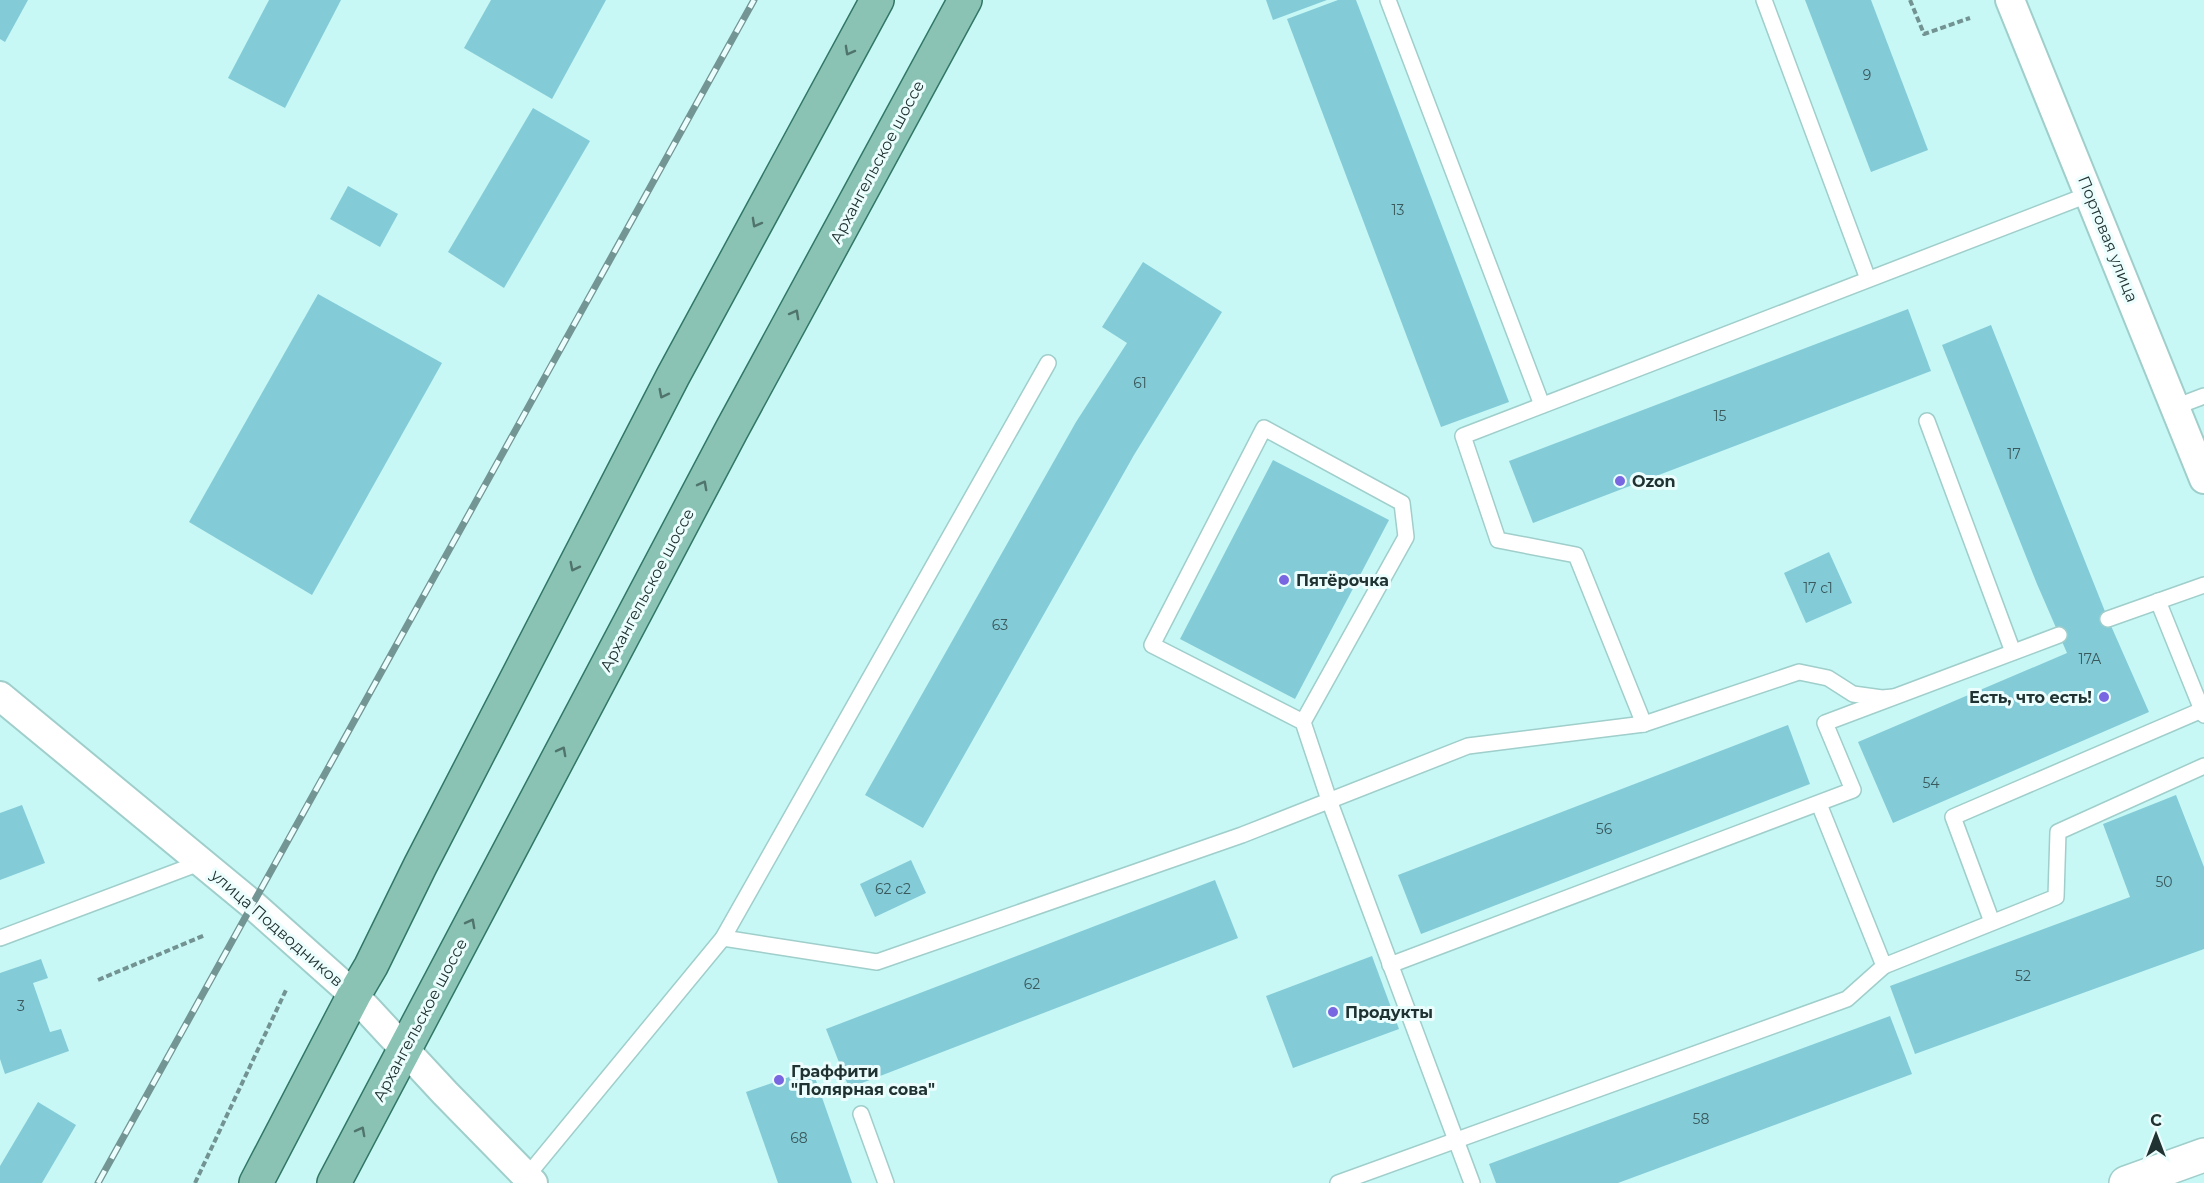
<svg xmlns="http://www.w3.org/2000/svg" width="2204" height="1183" viewBox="0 0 2204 1183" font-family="Montserrat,sans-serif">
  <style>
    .building { fill: #84cbd8 }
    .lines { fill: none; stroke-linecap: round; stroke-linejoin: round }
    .service-casing { stroke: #9fcecb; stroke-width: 18 }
    .minor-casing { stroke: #9fcecb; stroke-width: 32 }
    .tertiary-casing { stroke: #9fcecb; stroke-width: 36 }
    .primary-casing { stroke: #327766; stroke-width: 36 }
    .path { stroke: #729391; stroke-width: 4; stroke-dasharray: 6 3; stroke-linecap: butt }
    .service { stroke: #fff; stroke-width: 15 }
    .minor { stroke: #fff; stroke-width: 28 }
    .tertiary { stroke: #fff; stroke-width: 33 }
    .primary { stroke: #8ac3b4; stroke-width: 33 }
    .rail-casing { stroke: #739593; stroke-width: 7 }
    .rail { stroke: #ebfefd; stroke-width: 4.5; stroke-dasharray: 14; stroke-linecap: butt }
    .oneway { stroke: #50746c }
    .poi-dot { fill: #7966e1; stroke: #ebfefd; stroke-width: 2 }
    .labels { text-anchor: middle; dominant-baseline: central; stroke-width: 6; stroke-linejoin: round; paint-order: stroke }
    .number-label { font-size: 14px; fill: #39595c }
    .street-label { font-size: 16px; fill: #203332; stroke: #ebfefd }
    .poi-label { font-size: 16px; font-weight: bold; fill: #203332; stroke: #ebfefd; text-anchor: start }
  </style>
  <rect width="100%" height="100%" fill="#c7f8f5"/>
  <g class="building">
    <polygon points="0,0 28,0 5,42 0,39"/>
    <polygon points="269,0 341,0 285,108 228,78"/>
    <polygon points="491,0 606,0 552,99 464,48"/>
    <polygon points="1266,0 1327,0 1273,20"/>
    <polygon points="1338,0 1356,0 1509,402 1441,427 1287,19"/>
    <polygon points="1805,0 1871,0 1928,150 1871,172"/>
    <polygon points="533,108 590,141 504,288 448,252"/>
    <polygon points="348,186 398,214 380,247 330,219"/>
    <polygon points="1143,262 1222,312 1134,455 923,828 865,795 1076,422 1127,343 1102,327"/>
    <polygon points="318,294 442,363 312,595 189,522"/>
    <polygon points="1908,309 1931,371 1533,523 1509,461"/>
    <polygon points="1991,325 2108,619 2149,712 1893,823 1858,742 2067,653 2037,584 1942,345"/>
    <polygon points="1273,460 1389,520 1295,699 1180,639"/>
    <polygon points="1829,552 1852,603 1806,623 1784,573"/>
    <polygon points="1788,725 1810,784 1421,934 1398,875"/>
    <polygon points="2176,795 2204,867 2204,949 1915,1054 1890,986 2130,897 2103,824"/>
    <polygon points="22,805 45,863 0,880 0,813"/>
    <polygon points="911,860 926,893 875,917 860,884"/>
    <polygon points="1215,880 1238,938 849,1088 826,1029"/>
    <polygon points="1372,956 1399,1029 1293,1068 1266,996"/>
    <polygon points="41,959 48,978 33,983 50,1032 61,1029 69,1051 5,1074 0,1059 0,973"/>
    <polygon points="1890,1016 1912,1074 1618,1183 1496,1183 1489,1164"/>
    <polygon points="812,1069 852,1183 778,1183 746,1092"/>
    <polygon points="38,1102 76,1125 42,1183 0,1183 0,1166"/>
  </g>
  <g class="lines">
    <defs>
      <g id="service">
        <polyline points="1388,0 1542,405"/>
        <polyline points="1764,0 1868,279"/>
        <polyline points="2175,407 2204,396"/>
        <polyline points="1927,421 2013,652"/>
        <polyline points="2158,601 2204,715"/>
        <polyline points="2108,619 2204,585"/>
        <polyline points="1303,722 1406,537 1402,503 1264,428 1152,645 1303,722 1329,800 1472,1183"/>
        <polyline points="1644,724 1576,555 1498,540 1463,436 2090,194"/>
        <polyline points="1819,804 1884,966 2056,897 2058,832 2204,766"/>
        <polyline points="1992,922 1953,817 2202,710"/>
        <polyline points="0,938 202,862"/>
        <polyline points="723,938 877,962 1242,835 1468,746 1644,724 1799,672 1828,678 1853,694 1882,698 1893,697"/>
        <polyline points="1390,965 1853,790 1825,723 2059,635"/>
        <polyline points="861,1114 886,1183"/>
        <polyline points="527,1176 723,938 1048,363"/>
        <polyline points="1338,1183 1847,999 1884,966"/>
      </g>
      <g id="minor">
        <polyline points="2010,0 2204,479"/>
        <polyline points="0,696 253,905 354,995 445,1093 533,1183"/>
      </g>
      <polyline id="tertiary" points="2126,1183 2204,1155"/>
      <g id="primary">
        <polyline points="256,1183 354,995 371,966 420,866 673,376 877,0"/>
        <polyline points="334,1183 731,431 965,0"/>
      </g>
    </defs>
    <use href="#service" class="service-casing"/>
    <use href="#minor" class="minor-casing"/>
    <use href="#tertiary" class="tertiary-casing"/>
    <use href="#primary" class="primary-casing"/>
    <g class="path">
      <polyline points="1910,0 1924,34 1970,18"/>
      <polyline points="98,980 205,935"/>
      <polyline points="195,1183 286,990"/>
    </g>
    <use href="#service" class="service"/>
    <use href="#minor" class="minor"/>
    <use href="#tertiary" class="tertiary"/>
    <use href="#primary" class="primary"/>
    <defs>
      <polyline id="rail" points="98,1183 754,0"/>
    </defs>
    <use href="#rail" class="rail-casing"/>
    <use href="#rail" class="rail"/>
  </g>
  <defs><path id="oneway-chevron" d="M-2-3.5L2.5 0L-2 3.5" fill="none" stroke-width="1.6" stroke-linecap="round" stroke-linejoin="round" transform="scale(1.5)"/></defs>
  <g class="oneway">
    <use href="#oneway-chevron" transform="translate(849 51) rotate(119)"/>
    <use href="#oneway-chevron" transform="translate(756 223) rotate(119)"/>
    <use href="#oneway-chevron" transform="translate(795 314) rotate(-61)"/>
    <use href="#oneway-chevron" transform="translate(663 394) rotate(117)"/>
    <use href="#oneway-chevron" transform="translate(703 485) rotate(-62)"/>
    <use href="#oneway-chevron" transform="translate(574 567) rotate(117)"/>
    <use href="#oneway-chevron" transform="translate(562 751) rotate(-62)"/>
    <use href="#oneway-chevron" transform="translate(471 923) rotate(-62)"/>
    <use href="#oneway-chevron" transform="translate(361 1131) rotate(-62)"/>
  </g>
  <g class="poi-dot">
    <circle cx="1620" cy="481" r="6"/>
    <circle cx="1284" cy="580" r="6"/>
    <circle cx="2104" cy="697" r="6"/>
    <circle cx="1333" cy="1012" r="6"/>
    <circle cx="779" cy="1080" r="6"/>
  </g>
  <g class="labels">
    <g class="number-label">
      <text x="1867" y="75">9</text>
      <text x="1398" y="210">13</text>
      <text x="1140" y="383">61</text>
      <text x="1720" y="416">15</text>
      <text x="2014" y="454">17</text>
      <text x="1818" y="588">17 с1</text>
      <text x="1000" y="625">63</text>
      <text x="2090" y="659">17А</text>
      <text x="1931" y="783">54</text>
      <text x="1604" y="829">56</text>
      <text x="2164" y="882">50</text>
      <text x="893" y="889">62 с2</text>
      <text x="2023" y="976">52</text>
      <text x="1032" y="984">62</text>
      <text x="21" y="1006">3</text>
      <text x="1701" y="1119">58</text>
      <text x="799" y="1138">68</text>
    </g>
    <g class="street-label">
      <text transform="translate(877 162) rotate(-62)">Архангельское шоссе</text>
      <text transform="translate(2108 239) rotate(68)">Портовая улица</text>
      <text transform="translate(647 590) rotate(-62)">Архангельское шоссе</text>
      <text transform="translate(277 928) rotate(41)">улица Подводников</text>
      <text transform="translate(420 1020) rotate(-62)">Архангельское шоссе</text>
    </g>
    <g class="poi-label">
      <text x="1632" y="481">Ozon</text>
      <text x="1296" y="580">Пятёрочка</text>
      <text x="2092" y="697" text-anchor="end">Есть, что есть!</text>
      <text x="1345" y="1012">Продукты</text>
      <text x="791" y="1071">Граффити<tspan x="791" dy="18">"Полярная сова"</tspan></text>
    </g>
  </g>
  <g transform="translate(2156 1135)" stroke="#ebfefd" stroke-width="4.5" paint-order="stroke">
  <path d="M0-4.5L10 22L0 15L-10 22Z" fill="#203332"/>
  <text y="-9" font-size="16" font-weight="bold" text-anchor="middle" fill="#203332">С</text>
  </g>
</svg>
